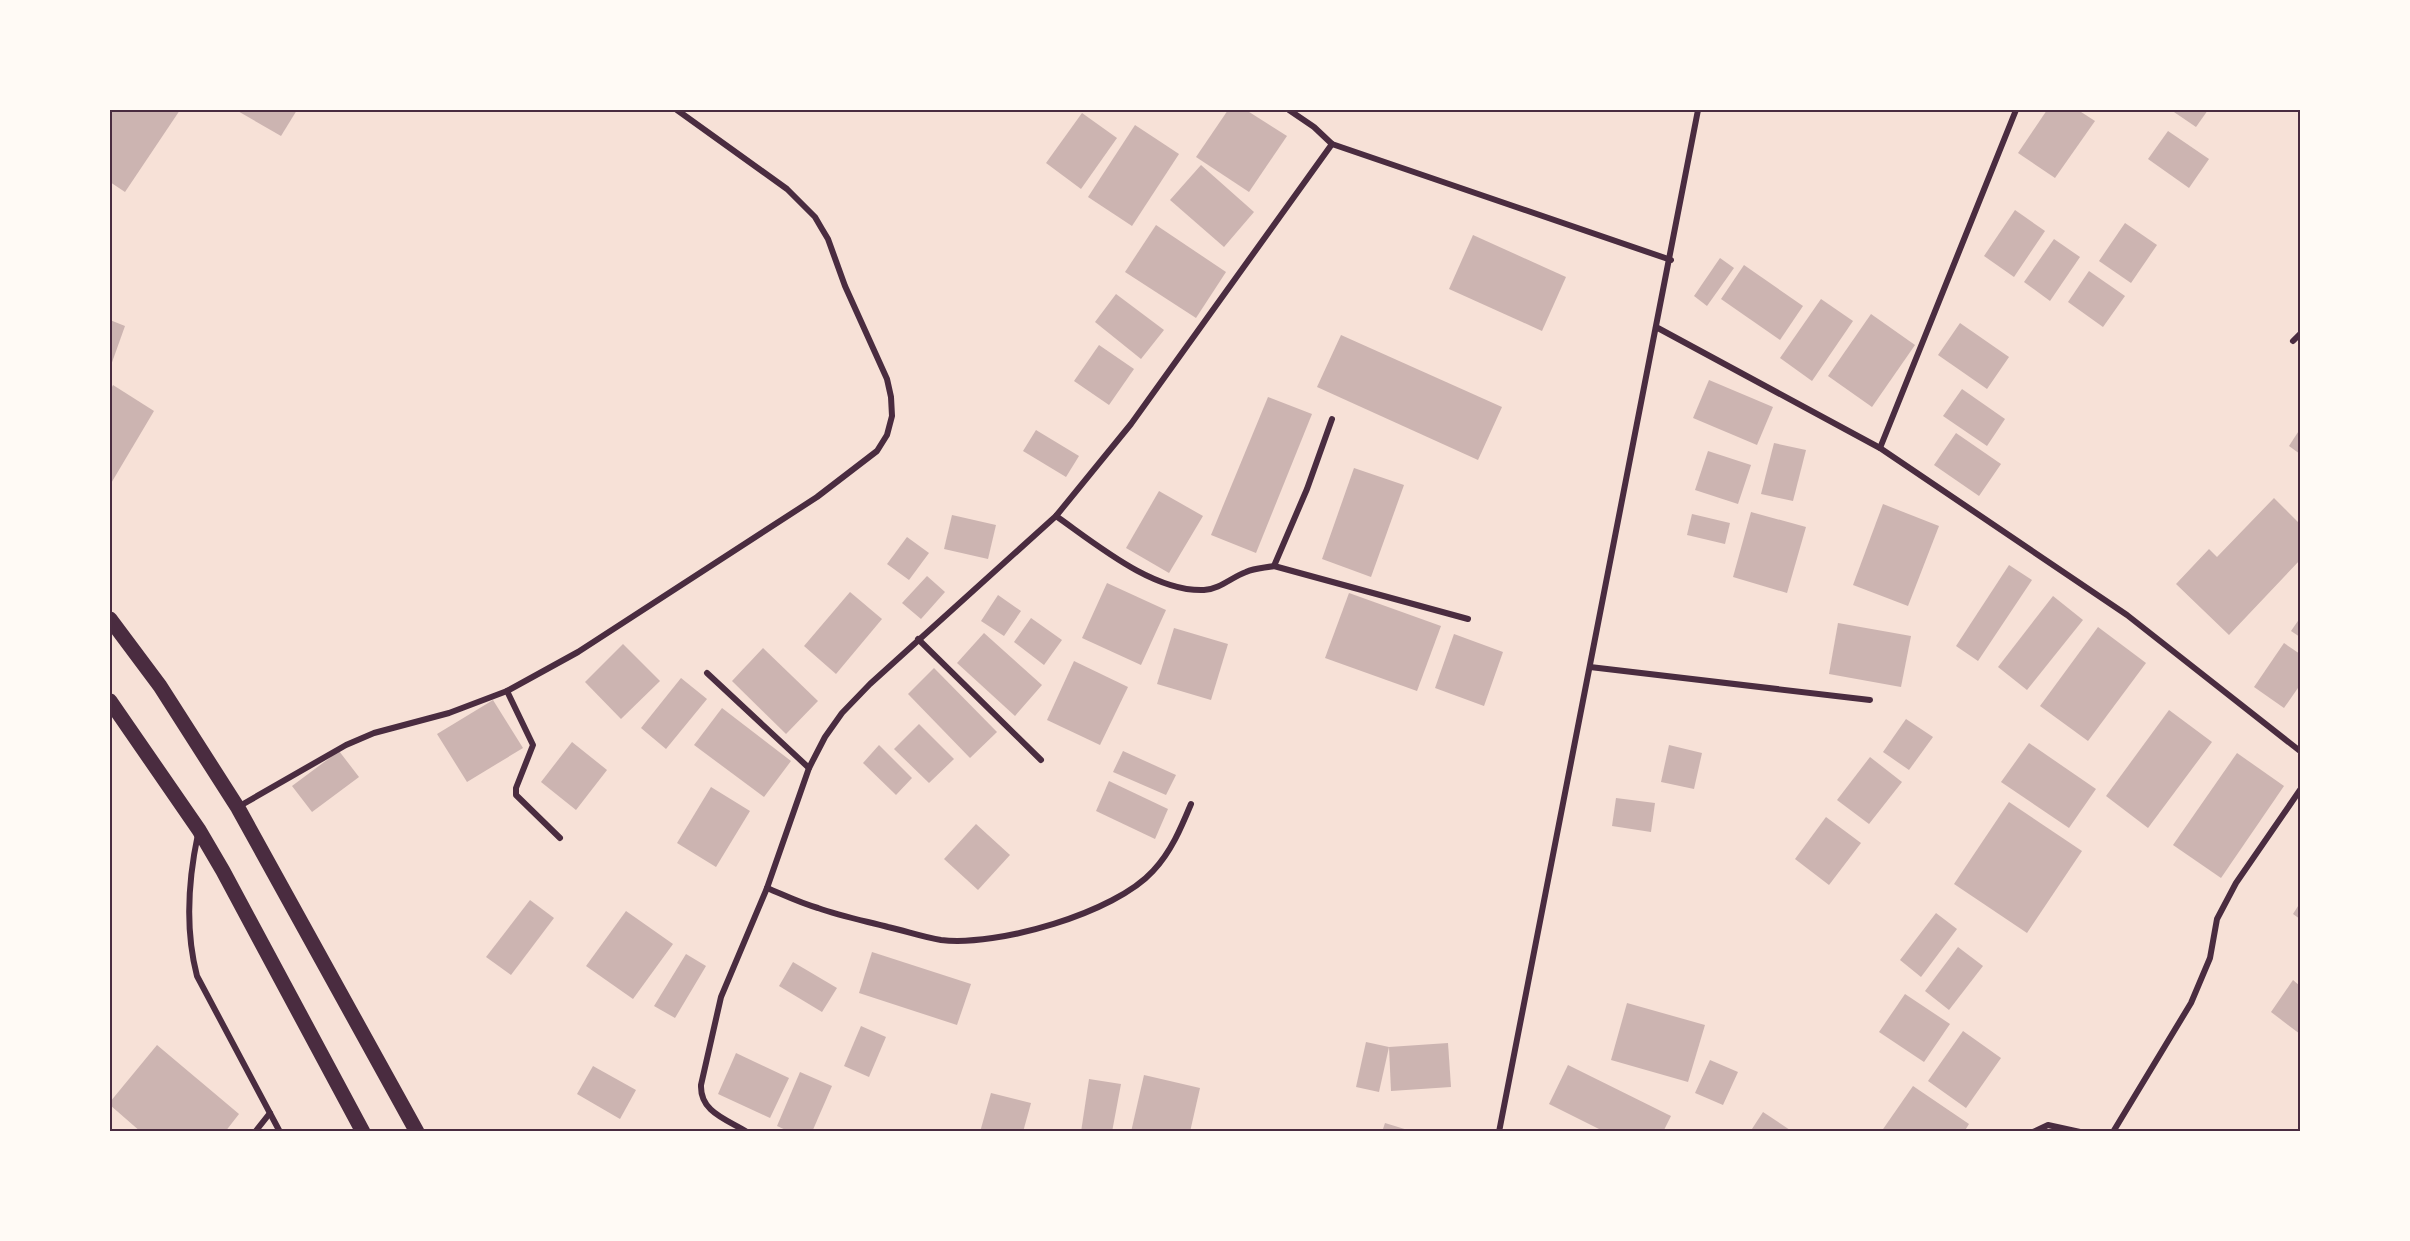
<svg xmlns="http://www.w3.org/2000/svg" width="2410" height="1241" viewBox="0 0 2410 1241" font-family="Poppins,sans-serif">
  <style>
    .building { fill: #ccb4b1 }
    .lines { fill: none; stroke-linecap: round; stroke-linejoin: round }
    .minor { stroke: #4a2c40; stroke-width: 6 }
    .primary { stroke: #4a2c40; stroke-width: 15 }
    .neatline { fill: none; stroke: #4a2c40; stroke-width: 2 }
  </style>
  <rect width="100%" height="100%" fill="#f7e1d7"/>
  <g class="building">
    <polygon points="110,110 180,110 125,192 110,182"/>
    <polygon points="236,110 297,110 281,136"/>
    <polygon points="1228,110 1246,110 1287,136 1249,192 1196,157"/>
    <polygon points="2047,110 2078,110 2095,121 2055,178 2018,153"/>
    <polygon points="2171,110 2208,110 2196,127"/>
    <polygon points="1082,113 1117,138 1081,189 1046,163"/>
    <polygon points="1135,125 1179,154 1132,226 1088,197"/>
    <polygon points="2168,131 2209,159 2189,188 2148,159"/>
    <polygon points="1201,165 1254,212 1224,247 1170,200"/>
    <polygon points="2015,210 2045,231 2014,277 1984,256"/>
    <polygon points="2125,223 2157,245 2131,283 2099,261"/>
    <polygon points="1156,225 1226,272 1196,318 1125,272"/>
    <polygon points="1473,235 1566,277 1542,331 1449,289"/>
    <polygon points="2054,239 2080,257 2050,301 2024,282"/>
    <polygon points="1720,258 1734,268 1707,306 1694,296"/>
    <polygon points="1744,265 1803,306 1780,340 1721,299"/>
    <polygon points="2089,271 2125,296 2103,327 2068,302"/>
    <polygon points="1116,294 1164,330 1141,359 1095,322"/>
    <polygon points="1821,299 1853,321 1812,381 1780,358"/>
    <polygon points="1871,314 1915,345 1872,407 1828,376"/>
    <polygon points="110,320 125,326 110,368"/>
    <polygon points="1960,323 2009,357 1987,389 1938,355"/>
    <polygon points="1341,335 1502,407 1478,460 1317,387"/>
    <polygon points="1099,345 1134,369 1109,405 1074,381"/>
    <polygon points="1709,380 1773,407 1757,445 1693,418"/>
    <polygon points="113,385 154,411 110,485 110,391"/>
    <polygon points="1962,389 2005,419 1987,446 1943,416"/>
    <polygon points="1268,397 1312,414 1256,553 1211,535"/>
    <polygon points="2300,429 2300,454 2289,446"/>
    <polygon points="1036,430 1079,456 1066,477 1023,451"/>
    <polygon points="1956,433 2001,464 1979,496 1934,465"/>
    <polygon points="1774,443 1806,450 1793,501 1761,494"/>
    <polygon points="1708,451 1751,465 1738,504 1695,490"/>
    <polygon points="1354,468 1404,485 1371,577 1322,559"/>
    <polygon points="1159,491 1203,516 1169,573 1126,548"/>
    <polygon points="2274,498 2300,524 2300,560 2229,635 2176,584 2209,549 2217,557"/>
    <polygon points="1883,504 1939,526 1908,606 1853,585"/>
    <polygon points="1751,512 1806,527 1787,593 1733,577"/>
    <polygon points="1692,514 1730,523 1725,544 1687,535"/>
    <polygon points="952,515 996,525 988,559 944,549"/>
    <polygon points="907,537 929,553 909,580 887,564"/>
    <polygon points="2009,565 2032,580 1978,661 1956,646"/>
    <polygon points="927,576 945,592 921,619 902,603"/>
    <polygon points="1107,583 1166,610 1141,665 1082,638"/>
    <polygon points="850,592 882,619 836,674 804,646"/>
    <polygon points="1349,593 1441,626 1417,691 1325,658"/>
    <polygon points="998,595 1021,611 1004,636 981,621"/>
    <polygon points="2053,596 2083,620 2027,690 1998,667"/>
    <polygon points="1031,618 1062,640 1044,665 1014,642"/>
    <polygon points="2300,618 2300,637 2291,631"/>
    <polygon points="1838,623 1911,636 1901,687 1829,674"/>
    <polygon points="2098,627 2146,663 2088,741 2040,706"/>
    <polygon points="1174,628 1228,644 1211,700 1157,684"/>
    <polygon points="984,633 1042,685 1015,716 957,663"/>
    <polygon points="1454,634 1503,652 1484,706 1435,688"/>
    <polygon points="2284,643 2300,654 2300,685 2284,708 2254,687"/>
    <polygon points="623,644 660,681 621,719 585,682"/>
    <polygon points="763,648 818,701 786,734 732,681"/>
    <polygon points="1074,661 1128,687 1100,745 1047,720"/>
    <polygon points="934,668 997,732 970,758 908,694"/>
    <polygon points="681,678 707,699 666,749 641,728"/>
    <polygon points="493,700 523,748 467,782 437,734"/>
    <polygon points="722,708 791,761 764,797 694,745"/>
    <polygon points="2169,710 2212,742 2148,828 2106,796"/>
    <polygon points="1906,719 1933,737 1909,770 1883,752"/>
    <polygon points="919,724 954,759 929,783 894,749"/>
    <polygon points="572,742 607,770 576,810 541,782"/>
    <polygon points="2029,743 2096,789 2069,828 2001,782"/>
    <polygon points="879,745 912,778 896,795 863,763"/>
    <polygon points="1669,745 1702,753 1694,789 1661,782"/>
    <polygon points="339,751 359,777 312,812 292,786"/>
    <polygon points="1123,751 1176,775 1166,795 1113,772"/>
    <polygon points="2237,753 2284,786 2221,878 2173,845"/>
    <polygon points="1870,757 1902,782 1869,824 1837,800"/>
    <polygon points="1109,781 1168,809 1155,839 1096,811"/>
    <polygon points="711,787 750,811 716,867 677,843"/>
    <polygon points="1616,798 1655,803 1651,832 1612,826"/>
    <polygon points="2009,802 2082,851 2027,933 1954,884"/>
    <polygon points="1826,817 1861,843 1829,885 1795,859"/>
    <polygon points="976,824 1010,855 978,890 944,859"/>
    <polygon points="530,900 554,918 511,975 486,957"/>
    <polygon points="2300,903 2300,919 2293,914"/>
    <polygon points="626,911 673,944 633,999 586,966"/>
    <polygon points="1936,913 1957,929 1921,977 1900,960"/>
    <polygon points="1958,947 1983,966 1949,1010 1925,991"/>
    <polygon points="872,952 971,984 957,1025 859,993"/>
    <polygon points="686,954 706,966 675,1018 654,1006"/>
    <polygon points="793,962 837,988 822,1012 779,986"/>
    <polygon points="2293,980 2300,986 2300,1034 2271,1012"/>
    <polygon points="1905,994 1950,1024 1924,1062 1879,1032"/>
    <polygon points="1627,1003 1705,1025 1688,1082 1611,1060"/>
    <polygon points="861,1026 886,1037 869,1077 844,1066"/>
    <polygon points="1963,1031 2001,1058 1966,1108 1928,1081"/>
    <polygon points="1366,1042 1389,1047 1379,1092 1356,1087"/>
    <polygon points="1448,1043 1451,1087 1391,1091 1389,1047"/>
    <polygon points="157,1045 239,1114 225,1132 141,1132 110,1105 110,1102"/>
    <polygon points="736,1053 789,1078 770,1118 718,1094"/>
    <polygon points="1710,1060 1738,1072 1723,1105 1695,1093"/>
    <polygon points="1568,1065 1671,1116 1663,1132 1605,1132 1549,1104"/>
    <polygon points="593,1066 636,1090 620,1119 577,1094"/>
    <polygon points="800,1072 832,1086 812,1132 790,1132 777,1126"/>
    <polygon points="1144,1075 1200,1088 1190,1132 1131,1132"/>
    <polygon points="1089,1079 1121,1084 1112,1132 1081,1132"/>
    <polygon points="1913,1086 1969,1124 1964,1132 1881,1132"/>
    <polygon points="991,1093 1031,1103 1023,1132 980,1132"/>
    <polygon points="1763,1112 1793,1132 1750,1132"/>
    <polygon points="1385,1123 1411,1131 1411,1132 1382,1132"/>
  </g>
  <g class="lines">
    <g class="minor">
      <polyline points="1289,110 1314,127 1332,144 1671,260"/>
      <polyline points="1656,327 1880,448 2127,615 2300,751"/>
      <polyline points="2293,341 2300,334"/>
      <polyline points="1880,448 2016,110"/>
      <path d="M1056,516C1096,544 1153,592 1204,590C1220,589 1232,577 1246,572C1255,568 1265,568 1274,566L1307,489L1332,419"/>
      <polyline points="1274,566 1468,619"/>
      <polyline points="918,639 1041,760"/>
      <polyline points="1590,667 1870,700"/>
      <polyline points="707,673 809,768"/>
      <polyline points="507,691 533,745 516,788 516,795 560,838"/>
      <polyline points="238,807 346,745 374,733 449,713 507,691 578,652 817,497 877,451 887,435 892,416 891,397 887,379 845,286 828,239 822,229 815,217 787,189 677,110"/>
      <path d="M198,834C188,881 185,930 197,976L280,1132"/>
      <path d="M767,888C784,895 800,903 818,908C840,916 865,921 888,927C906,931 923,937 941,940C997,947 1115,913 1153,871C1171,852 1181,828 1191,804"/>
      <polyline points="255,1132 270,1113"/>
      <path d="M747,1132C726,1119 700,1112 701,1085L721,997L767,888L809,768L825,737L842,713L870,684L1056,516L1131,424L1332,144"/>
      <polyline points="1499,1132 1698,110"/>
      <polyline points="2033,1132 2048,1125 2080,1132"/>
      <polyline points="2113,1132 2191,1003 2210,958 2217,919 2236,883 2300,790"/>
    </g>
    <g class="primary">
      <polyline points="110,619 160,686 238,808 417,1132"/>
      <polyline points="110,701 199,830 223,871 363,1132"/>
    </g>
  </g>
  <rect width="2410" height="1241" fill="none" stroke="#fffaf5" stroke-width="222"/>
  <rect x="111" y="111" width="2188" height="1019" class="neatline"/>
</svg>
